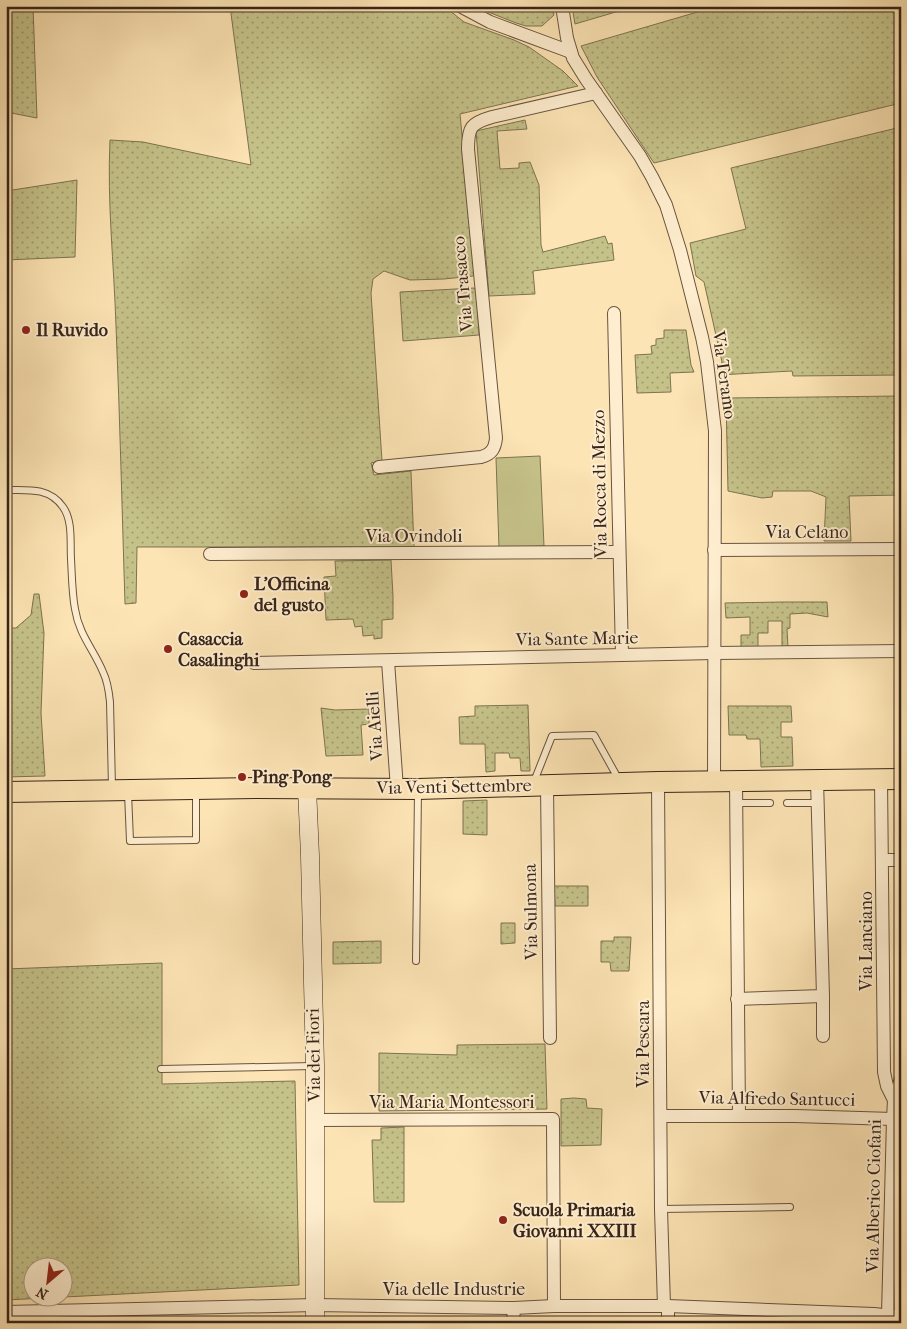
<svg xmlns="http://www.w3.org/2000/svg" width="907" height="1329" viewBox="0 0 907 1329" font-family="'IM FELL French Canon',serif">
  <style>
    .grass { fill: url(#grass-dots); stroke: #7e7351; fill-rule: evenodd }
    .garden { fill: #c5c289; stroke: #7e7351 }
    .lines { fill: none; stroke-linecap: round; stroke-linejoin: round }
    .service-casing { stroke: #685440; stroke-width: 8 }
    .minor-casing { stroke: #685440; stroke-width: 14 }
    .secondary-casing { stroke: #372419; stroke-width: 19 }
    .primary-casing { stroke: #372419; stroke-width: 22 }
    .service { stroke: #feedce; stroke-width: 6 }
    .minor { stroke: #feedce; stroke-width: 12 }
    .secondary { stroke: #feedce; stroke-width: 18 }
    .primary { stroke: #fde4b4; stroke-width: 20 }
    .poi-dot { fill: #8f2418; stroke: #feedce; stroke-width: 2 }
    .labels { text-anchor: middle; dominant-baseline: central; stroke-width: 4; stroke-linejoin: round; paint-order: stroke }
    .street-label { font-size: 18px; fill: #372419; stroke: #feedce }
    .poi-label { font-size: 18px; font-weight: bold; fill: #372419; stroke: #feedce; text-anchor: start }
  </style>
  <defs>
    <pattern id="grass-dots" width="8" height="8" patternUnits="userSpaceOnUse" patternTransform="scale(1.25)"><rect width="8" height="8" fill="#c5c289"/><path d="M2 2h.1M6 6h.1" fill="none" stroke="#a19d6f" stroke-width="1.8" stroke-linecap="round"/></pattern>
  </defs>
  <rect width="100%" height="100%" fill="#fde4b4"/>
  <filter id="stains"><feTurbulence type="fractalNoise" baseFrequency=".004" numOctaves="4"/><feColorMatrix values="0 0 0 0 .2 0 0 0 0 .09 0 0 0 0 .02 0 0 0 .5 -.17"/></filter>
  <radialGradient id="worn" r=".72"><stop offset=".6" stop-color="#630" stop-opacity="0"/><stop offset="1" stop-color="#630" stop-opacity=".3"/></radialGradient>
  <g class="grass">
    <polygon points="6,6 33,6 37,118 6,112"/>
    <path d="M230,6H444L464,22L514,40L529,47L563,71L578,86L460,114L475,272L473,276L444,279L410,280L384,271L373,279L371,293L382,461L371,463L374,475L411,471L414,547H137L136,603L125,604C122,511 120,419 116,326C114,264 107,202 110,140L143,142L251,165Z"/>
    <polygon points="473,6 552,6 554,15 542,26 526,26 516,23"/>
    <polygon points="572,6 636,6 575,24"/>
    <polygon points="718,6 901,6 901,103 654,163 597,77 581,46"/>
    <polygon points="525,120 527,129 497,131 500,169 519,168 519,163 530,162 539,185 541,245 543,252 605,236 608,244 612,243 614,260 533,271 535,294 489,296 476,131"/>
    <polygon points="901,127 901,375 793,376 792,371 718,375 718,371 722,362 704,282 696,276 690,243 746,229 731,168"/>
    <polygon points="77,180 75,257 6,260 6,191"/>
    <polygon points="474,288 477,292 479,335 403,341 400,292"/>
    <polygon points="664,330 686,330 691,365 694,372 670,373 671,392 637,393 635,355 652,354 651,346 656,345 656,339 664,338"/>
    <polygon points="901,396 901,495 849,496 851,541 824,541 826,497 811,491 773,491 772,497 762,498 728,491 726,398"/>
    <polygon points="391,560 393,596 393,619 382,620 382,638 374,639 374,635 363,636 362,626 355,627 353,619 326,620 324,577 336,576 335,561"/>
    <polygon points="34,594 39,594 44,633 41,713 45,776 6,777 6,628 16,628 31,615"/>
    <polygon points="783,602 827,602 828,617 807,613 790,614 790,628 787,629 788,647 782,647 782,621 768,621 768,633 758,633 758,647 741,648 741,635 750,635 750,617 726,618 725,603"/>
    <polygon points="528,705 530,771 521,771 520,758 510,758 509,753 495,753 495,771 486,772 485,744 460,744 459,717 475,716 475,706"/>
    <polygon points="728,706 791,706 792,722 781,722 781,737 792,737 793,766 761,767 760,739 747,739 746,735 729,735"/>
    <polygon points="321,708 335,710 369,709 369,724 361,725 363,755 326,756"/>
    <polygon points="487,800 487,835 463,834 463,801"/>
    <polygon points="554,886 588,886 588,906 555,906"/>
    <polygon points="501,923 515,923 515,943 501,944"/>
    <polygon points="614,937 631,937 629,971 611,971 610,962 601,962 601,941 614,941"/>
    <polygon points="381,941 381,963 333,964 333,942"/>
    <path d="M162,963V1084L295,1081L299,1285L6,1300V969ZM32,1266H62V1296H32Z"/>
    <polygon points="545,1044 547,1109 379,1111 379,1053 457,1055 457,1045"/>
    <polygon points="574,1098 586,1099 587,1108 602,1109 601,1145 561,1146 561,1099"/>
    <polygon points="404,1127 404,1202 374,1202 372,1140 381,1140 381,1128"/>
    <polygon points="302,1317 302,1323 6,1323 6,1322"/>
  </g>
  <polygon class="garden" points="540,456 544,546 499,548 496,458"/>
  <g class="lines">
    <defs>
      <g id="service">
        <path d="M6,490C27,490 49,487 63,507C73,521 70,543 71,559C72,576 72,593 75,609C79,635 94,650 103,672C108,682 109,692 110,702L112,787"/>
        <polyline points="533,784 552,736 594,735 619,780"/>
        <polyline points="128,793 130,841 196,840 196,790"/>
        <polyline points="736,803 770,803"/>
        <polyline points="787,803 818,803"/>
        <polyline points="416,961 418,790"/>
        <polyline points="161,1069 313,1066"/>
        <polyline points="661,1209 790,1207"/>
      </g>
      <g id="minor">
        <polyline points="460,6 490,22 571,52"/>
        <polyline points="562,6 567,38 573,58 586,79 640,156 652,177 666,205 680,250 702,337 707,362 715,431 714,781"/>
        <polyline points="614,313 622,655"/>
        <path d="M379,467L481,457C492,454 495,448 496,438L468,149C468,127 471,123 492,117L596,93"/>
        <polyline points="714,550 901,549"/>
        <polyline points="210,554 619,552"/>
        <polyline points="388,661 397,789"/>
        <polyline points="254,663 714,653 901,651"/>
        <polyline points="881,779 884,1072 887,1086 894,1100"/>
        <polyline points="736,781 739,1116"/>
        <polyline points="658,782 661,1209 664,1306"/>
        <polyline points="547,786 550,1038"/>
        <polyline points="882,860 901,860"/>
        <polyline points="823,996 823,1036"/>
        <polyline points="737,999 823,996 817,780"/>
        <polyline points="661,1116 795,1116 893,1119"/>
        <polyline points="315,1120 553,1119 554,1306"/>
        <polyline points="6,1312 315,1305 514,1308 554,1306 668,1306 874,1314 901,1317"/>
        <polyline points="888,1315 893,1119 894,1100 901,1079"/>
        <polyline points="513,1323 514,1308"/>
        <polyline points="668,1323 668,1306"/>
      </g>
      <polyline id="secondary" points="307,788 310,856 315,1066 315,1323"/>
      <polyline id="primary" points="6,792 258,788 418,789 658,782 901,779"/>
    </defs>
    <use href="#service" class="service-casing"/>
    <use href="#minor" class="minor-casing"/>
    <use href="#secondary" class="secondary-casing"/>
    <use href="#primary" class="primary-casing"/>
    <use href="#service" class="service"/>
    <use href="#minor" class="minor"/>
    <use href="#secondary" class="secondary"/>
    <use href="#primary" class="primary"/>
  </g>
  <g class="poi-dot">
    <circle cx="26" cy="330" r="5"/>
    <circle cx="244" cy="594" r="5"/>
    <circle cx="168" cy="649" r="5"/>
    <circle cx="242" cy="777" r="5"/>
    <circle cx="503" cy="1220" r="5"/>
  </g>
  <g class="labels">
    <g class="street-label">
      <text transform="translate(463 284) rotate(-95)">Via Trasacco</text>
      <text transform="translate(724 375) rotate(82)">Via Teramo</text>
      <text transform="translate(600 484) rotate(-91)">Via Rocca di Mezzo</text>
      <text x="807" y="532">Via Celano</text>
      <text x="414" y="536">Via Ovindoli</text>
      <text transform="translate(577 639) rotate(-1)">Via Sante Marie</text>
      <text transform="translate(375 726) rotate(-94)">Via Aielli</text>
      <text transform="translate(454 787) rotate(-1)">Via Venti Settembre</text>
      <text transform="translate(531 912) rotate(-91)">Via Sulmona</text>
      <text transform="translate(866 941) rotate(-90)">Via Lanciano</text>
      <text transform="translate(643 1044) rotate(-90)">Via Pescara</text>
      <text transform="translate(314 1055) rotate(-91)">Via dei Fiori</text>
      <text transform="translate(777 1099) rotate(1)">Via Alfredo Santucci</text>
      <text x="452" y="1102">Via Maria Montessori</text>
      <text transform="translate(874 1196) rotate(-89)">Via Alberico Ciofani</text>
      <text x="454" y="1289">Via delle Industrie</text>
    </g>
    <g class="poi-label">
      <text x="36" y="330">Il Ruvido</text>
      <text x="254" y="584">L'Officina<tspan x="254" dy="21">del gusto</tspan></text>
      <text x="178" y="639">Casaccia<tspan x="178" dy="21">Casalinghi</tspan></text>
      <text x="252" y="777">Ping Pong</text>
      <text x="513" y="1210">Scuola Primaria<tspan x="513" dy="21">Giovanni XXIII</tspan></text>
    </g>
  </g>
  <rect width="907" height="1329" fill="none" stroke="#fde4b4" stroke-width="25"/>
  <rect x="8" y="8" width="892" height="1314" fill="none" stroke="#372419" stroke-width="2.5"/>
  <rect x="12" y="12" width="882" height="1304" fill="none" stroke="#372419"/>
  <g transform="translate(48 1282) rotate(208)"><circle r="24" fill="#feedce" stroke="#ae9d86"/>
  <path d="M0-4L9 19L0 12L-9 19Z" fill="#8f2418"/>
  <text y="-8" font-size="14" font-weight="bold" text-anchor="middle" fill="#372419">N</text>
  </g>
  <rect width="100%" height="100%" filter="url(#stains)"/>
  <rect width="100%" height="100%" fill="url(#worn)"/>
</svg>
